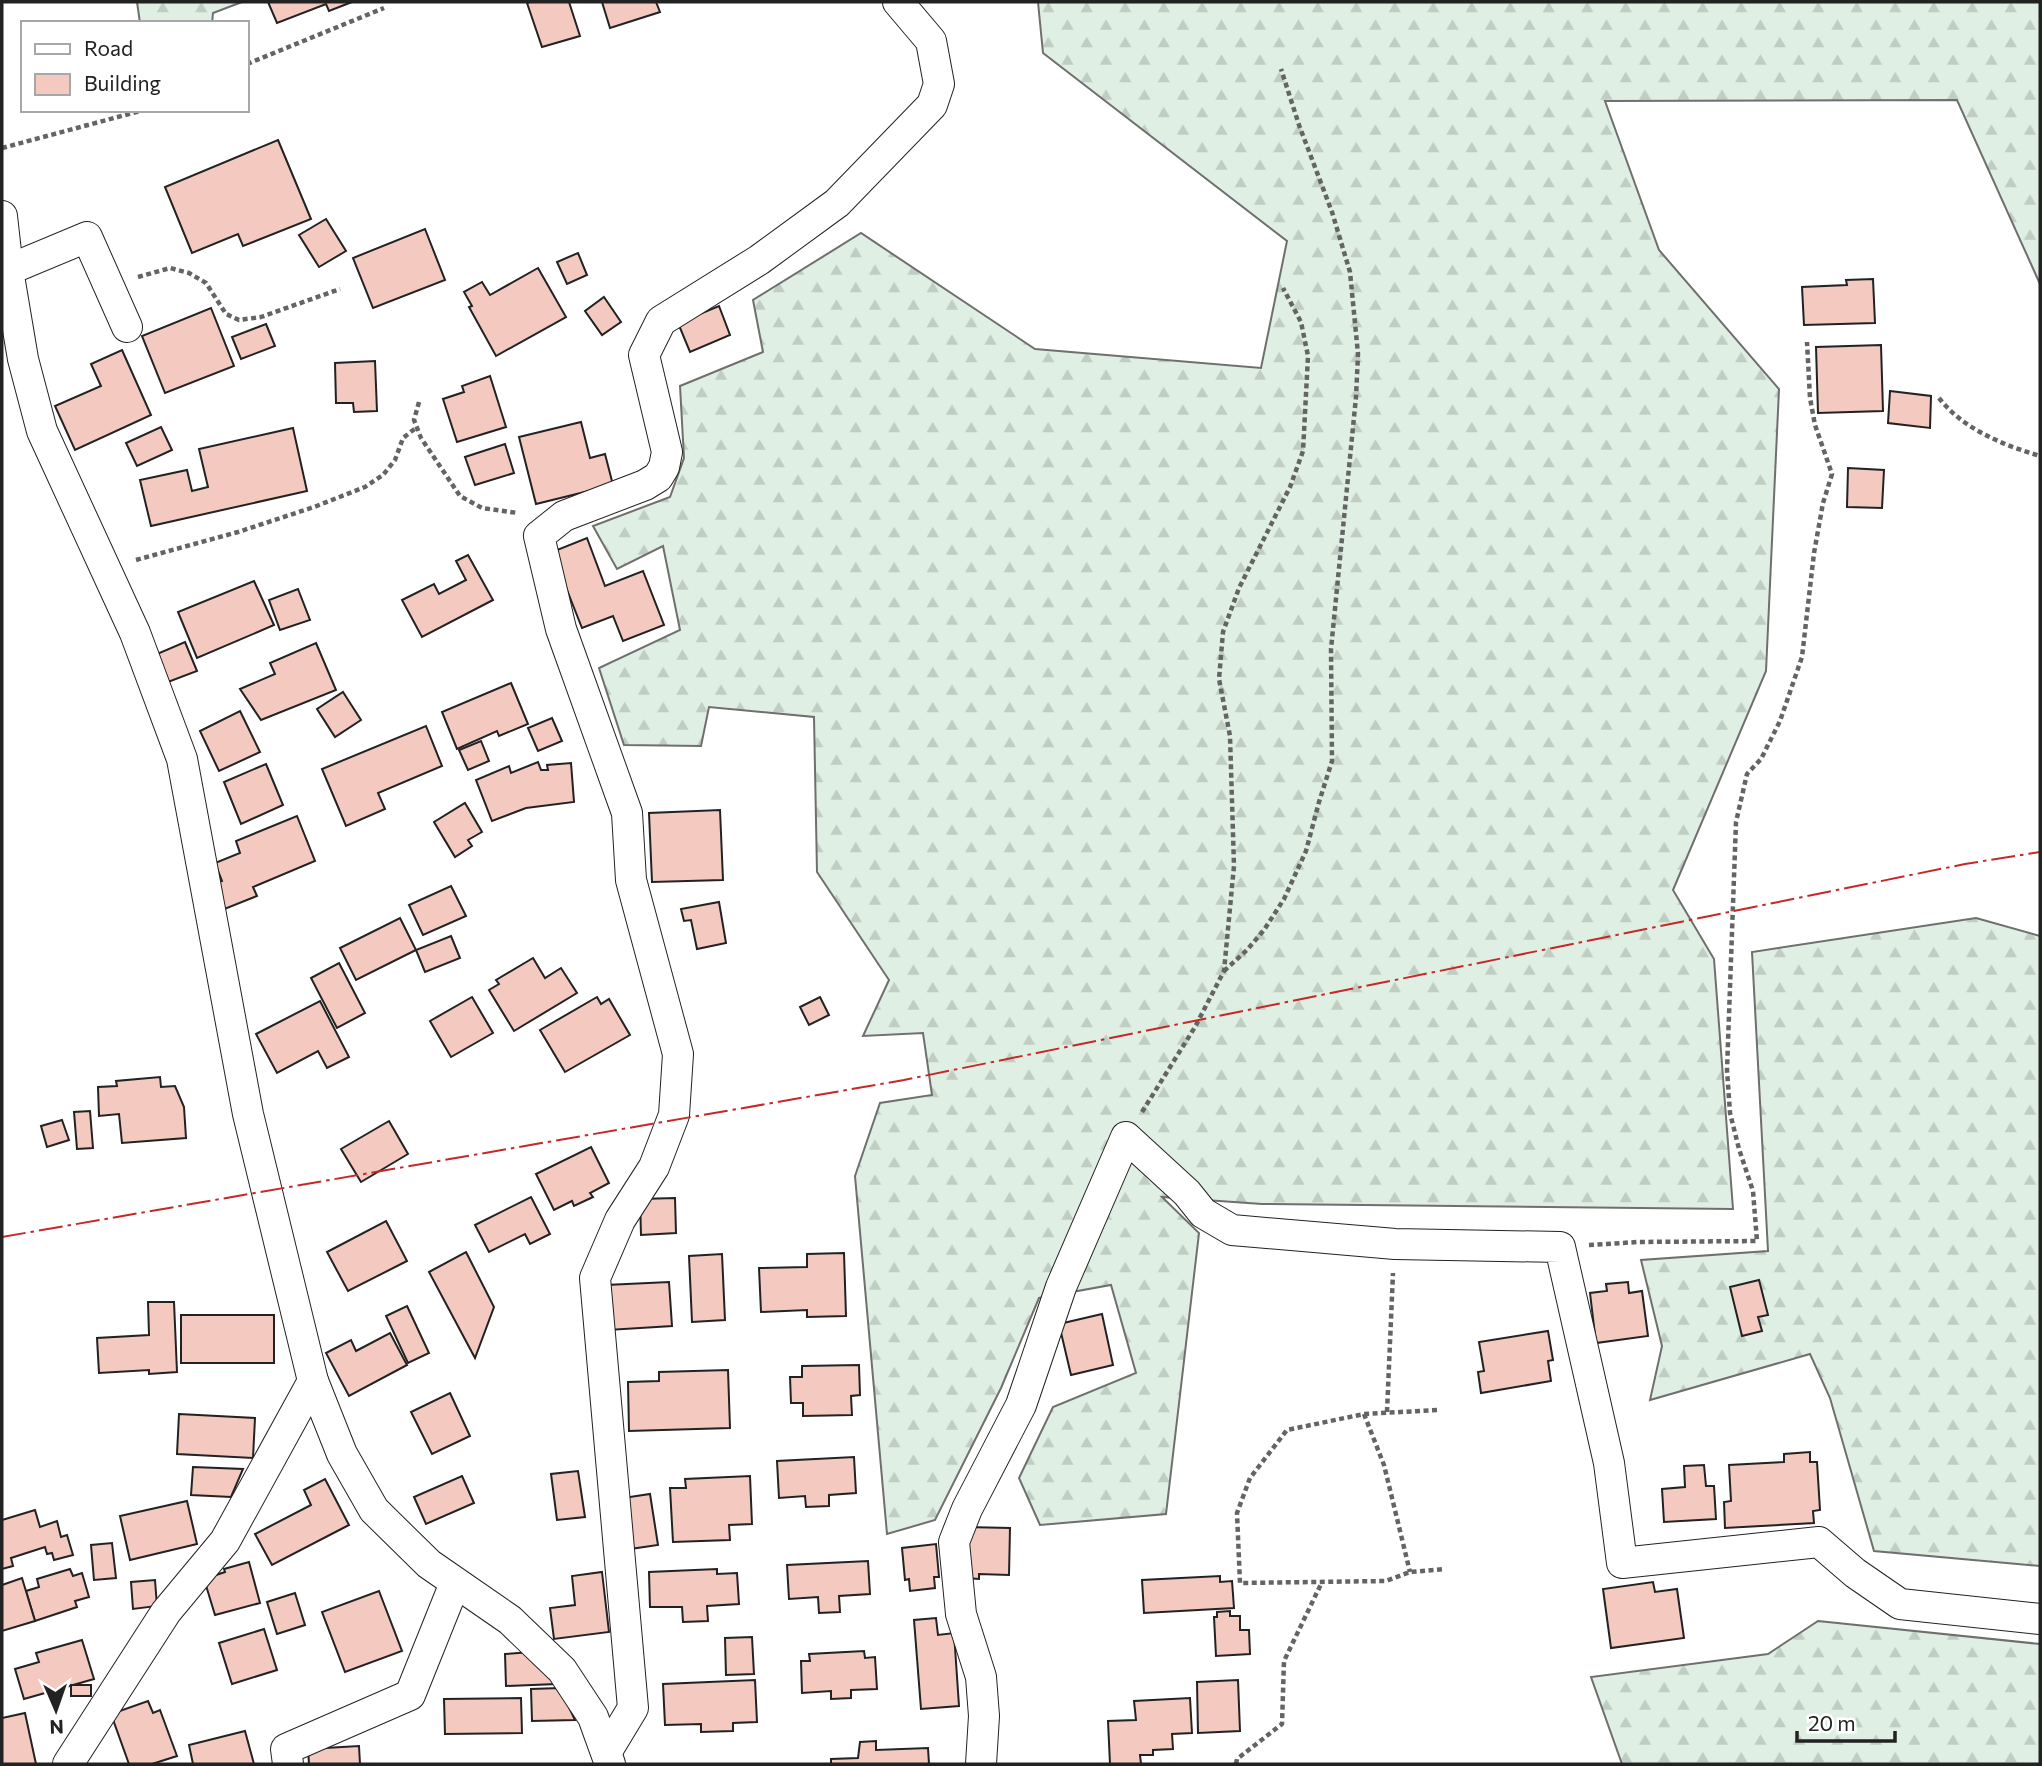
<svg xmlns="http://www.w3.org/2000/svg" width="2042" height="1766" viewBox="0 0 2042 1766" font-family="Commissioner,sans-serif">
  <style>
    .forest { fill: url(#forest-firs); stroke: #6f6f6f; stroke-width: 2 }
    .building { fill: #f3c9c0; stroke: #222; stroke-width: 2 }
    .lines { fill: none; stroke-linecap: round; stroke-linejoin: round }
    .street-casing { stroke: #222; stroke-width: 32 }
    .path { stroke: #646464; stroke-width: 4.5; stroke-dasharray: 5 3.5; stroke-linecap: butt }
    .street { stroke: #fff; stroke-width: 30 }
    .power { stroke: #c62828; stroke-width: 2; stroke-dasharray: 24 5 3.5 5; stroke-linecap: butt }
  </style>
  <defs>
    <pattern id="forest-firs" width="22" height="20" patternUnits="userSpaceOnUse" patternTransform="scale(1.75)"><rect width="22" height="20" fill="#e0efe3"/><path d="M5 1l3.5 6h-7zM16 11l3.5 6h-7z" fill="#c0cdc2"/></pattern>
  </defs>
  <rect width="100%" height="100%" fill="#fff"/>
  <g class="forest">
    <polygon points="137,2 242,2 213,13 212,23 140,23"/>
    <polygon points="1038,2 2040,2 2040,284 1957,100 1605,101 1659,250 1779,389 1766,671 1673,890 1714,959 1733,1209 1262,1204 1162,1197 1199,1233 1166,1514 1040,1525 1019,1478 1053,1407 1136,1373 1111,1285 1039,1298 1001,1388 935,1520 887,1534 855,1176 880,1103 932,1095 923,1033 863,1036 889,980 817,872 814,717 709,707 701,746 624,745 599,668 680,630 663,546 617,569 593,526 670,497 684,458 680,386 763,352 753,300 861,233 1035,349 1261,368 1287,241 1043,53"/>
    <polygon points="1976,918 2040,936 2040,1566 1874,1551 1830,1398 1810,1354 1650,1400 1662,1346 1641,1260 1768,1251 1752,952"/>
    <polygon points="1818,1621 2040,1644 2040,1764 1622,1764 1591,1677 1768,1654"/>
  </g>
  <g class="building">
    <polygon points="268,2 352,2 329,11 326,4 277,23"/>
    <polygon points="530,2 569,2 580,36 542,47 527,3"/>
    <polygon points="602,2 656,2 660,12 610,28"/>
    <polygon points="278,140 311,219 243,246 238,234 192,253 165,187"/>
    <polygon points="326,219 346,251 319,267 299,235"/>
    <polygon points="425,229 445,280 373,308 353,258"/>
    <polygon points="578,253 587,275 567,284 557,262"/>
    <polygon points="538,268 566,317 496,356 469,307 472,306 464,292 482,282 490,295"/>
    <polygon points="1873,279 1875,323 1804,325 1802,287 1847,285 1846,280"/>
    <polygon points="604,297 621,322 602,335 585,311"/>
    <polygon points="719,306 730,335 690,352 678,323"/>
    <polygon points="211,308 234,366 165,393 142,336"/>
    <polygon points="266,324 275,346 241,359 232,337"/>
    <polygon points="1881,345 1883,411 1818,413 1816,347"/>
    <polygon points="122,350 151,415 75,450 55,406 101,386 91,364"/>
    <polygon points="375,361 377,411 354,412 353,403 336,403 335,363"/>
    <polygon points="490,376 506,427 457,442 443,399 464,392 462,386"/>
    <polygon points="1890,391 1931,396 1930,428 1888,423"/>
    <polygon points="581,422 590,458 605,454 613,485 536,504 519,437"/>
    <polygon points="161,427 172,450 137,466 126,443"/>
    <polygon points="293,428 307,491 151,526 140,480 187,470 192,491 208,487 199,449"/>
    <polygon points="505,444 514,473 475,485 465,457"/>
    <polygon points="1848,468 1884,470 1882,508 1847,507"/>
    <polygon points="587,538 605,586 643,571 664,625 623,641 613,616 582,628 552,552"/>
    <polygon points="468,555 493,600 422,637 402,600 434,584 439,594 466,580 456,561"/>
    <polygon points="254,581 274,625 197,658 178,612"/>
    <polygon points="298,589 310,620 280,630 269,600"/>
    <polygon points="185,642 197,671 168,682 157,654"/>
    <polygon points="316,643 336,690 261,720 240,689 275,674 270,663"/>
    <polygon points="511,683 528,724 499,736 497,731 457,749 442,712"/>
    <polygon points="343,692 361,720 335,737 317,709"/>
    <polygon points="240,711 260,752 219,771 200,731"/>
    <polygon points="552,718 562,741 538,751 528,728"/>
    <polygon points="426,726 442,766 378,793 385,809 346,826 322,769"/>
    <polygon points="481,741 489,761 468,770 459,750"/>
    <polygon points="538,762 541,770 548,770 547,765 571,763 574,802 526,808 492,821 476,780 509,766 511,773"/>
    <polygon points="266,764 283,805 241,824 224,782"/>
    <polygon points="465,803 482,832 468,840 472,846 455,857 434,822"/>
    <polygon points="720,810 723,880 652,882 649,813"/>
    <polygon points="297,816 315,861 253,887 257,896 222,910 212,885 222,881 215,863 240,853 236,841"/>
    <polygon points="451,886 466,916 423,935 409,905"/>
    <polygon points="719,902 726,943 697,949 691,920 684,921 681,909"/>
    <polygon points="400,918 416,950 356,980 340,948"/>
    <polygon points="451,936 460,958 425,972 416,950"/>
    <polygon points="533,958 545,978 561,968 577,993 514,1031 489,990 499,984 496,980"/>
    <polygon points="339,963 365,1013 337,1028 311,978"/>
    <polygon points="472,997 493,1033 451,1057 430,1021"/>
    <polygon points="597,997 601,1004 609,999 630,1035 565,1072 540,1030"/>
    <polygon points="820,997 829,1015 809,1025 800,1007"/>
    <polygon points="320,1001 349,1057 327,1068 318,1051 277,1073 256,1034"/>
    <polygon points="160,1077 161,1087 175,1086 184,1107 186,1138 122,1143 119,1114 99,1116 98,1087 117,1086 116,1081"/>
    <polygon points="90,1111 93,1148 77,1149 74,1112"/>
    <polygon points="62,1120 69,1140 47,1147 41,1126"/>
    <polygon points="389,1121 408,1154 361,1182 341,1149"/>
    <polygon points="591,1147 609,1183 590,1193 593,1197 574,1206 572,1201 554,1210 536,1174"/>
    <polygon points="531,1197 550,1234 530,1244 525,1234 489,1252 475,1225"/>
    <polygon points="675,1198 676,1233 641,1235 640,1199"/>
    <polygon points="386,1221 407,1261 348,1291 327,1252"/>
    <polygon points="466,1252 494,1307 475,1358 429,1272"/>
    <polygon points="844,1253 846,1316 807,1317 807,1310 761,1312 759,1268 807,1267 807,1254"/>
    <polygon points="722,1254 725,1320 692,1322 689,1256"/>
    <polygon points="1759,1280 1768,1315 1758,1317 1762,1331 1742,1336 1730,1287"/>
    <polygon points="669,1282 672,1326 608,1330 606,1285"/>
    <polygon points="1628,1282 1629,1293 1642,1291 1648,1336 1596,1343 1590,1293 1607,1291 1606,1284"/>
    <polygon points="148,1302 174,1302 177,1372 149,1374 149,1370 99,1373 97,1338 149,1335"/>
    <polygon points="407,1306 429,1353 408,1363 386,1316"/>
    <polygon points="1102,1314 1113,1365 1071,1375 1059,1324"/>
    <rect x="181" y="1315" width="93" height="48"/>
    <polygon points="1548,1331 1553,1360 1548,1361 1551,1381 1481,1393 1478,1372 1484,1371 1479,1342"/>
    <polygon points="390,1333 407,1365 349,1396 326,1353 351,1340 356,1351"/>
    <polygon points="859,1365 860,1395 851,1396 852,1415 803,1416 803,1403 791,1403 790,1377 802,1377 802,1366"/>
    <polygon points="728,1370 730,1428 629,1431 628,1382 659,1381 659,1372"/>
    <polygon points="450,1393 470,1436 432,1454 411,1412"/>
    <polygon points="179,1414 255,1418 253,1458 177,1454"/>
    <polygon points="1810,1452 1810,1462 1817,1462 1820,1510 1813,1511 1814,1523 1725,1528 1724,1502 1731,1501 1729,1465 1784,1462 1784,1454"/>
    <polygon points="854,1457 856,1493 829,1495 829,1506 806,1507 805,1496 779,1498 777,1461"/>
    <polygon points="1704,1465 1706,1486 1714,1486 1716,1519 1664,1522 1662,1489 1685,1487 1684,1466"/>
    <polygon points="193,1467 243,1469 231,1497 191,1495"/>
    <polygon points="578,1471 585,1517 557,1520 551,1474"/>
    <polygon points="462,1476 474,1503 426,1524 414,1497"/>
    <polygon points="750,1476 752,1524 729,1525 730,1540 673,1542 670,1488 686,1488 685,1479"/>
    <polygon points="325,1479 349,1525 272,1565 255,1534 311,1505 304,1490"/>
    <polygon points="650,1494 658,1545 630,1549 623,1498"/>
    <polygon points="187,1501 197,1544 130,1560 120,1516"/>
    <polygon points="35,1510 40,1527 57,1521 61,1537 67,1535 73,1555 54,1560 52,1553 47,1554 45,1547 11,1558 13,1566 2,1569 2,1520"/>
    <polygon points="966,1527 1010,1528 1009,1575 979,1574 979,1579 965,1578"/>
    <polygon points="112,1543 116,1578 94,1580 91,1545"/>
    <polygon points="936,1544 939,1577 934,1577 935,1588 910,1591 909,1579 905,1580 902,1548"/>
    <polygon points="868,1561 870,1594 839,1596 840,1612 819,1613 818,1597 789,1599 787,1565"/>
    <polygon points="249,1562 260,1603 215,1615 204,1579 225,1572 224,1569"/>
    <polygon points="70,1569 73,1576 82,1573 89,1597 75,1601 77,1607 35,1621 26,1591 39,1587 37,1579"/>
    <polygon points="717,1569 717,1574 737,1573 739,1604 707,1606 708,1621 683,1622 682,1607 650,1607 649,1572"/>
    <polygon points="602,1572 609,1632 554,1639 550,1608 575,1605 572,1576"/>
    <polygon points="1220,1576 1220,1582 1232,1581 1234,1608 1144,1613 1142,1580"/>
    <polygon points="22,1578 35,1621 2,1631 2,1585"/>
    <polygon points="155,1580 157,1606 133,1609 131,1582"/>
    <polygon points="1653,1582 1655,1592 1677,1589 1684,1638 1611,1648 1603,1589"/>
    <polygon points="379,1591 402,1651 345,1672 322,1612"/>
    <polygon points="295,1593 305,1625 277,1634 267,1602"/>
    <polygon points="1230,1611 1230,1616 1240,1616 1240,1630 1249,1630 1250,1654 1216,1656 1214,1617 1217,1617 1217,1612"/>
    <polygon points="936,1618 938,1635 954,1633 959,1706 921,1709 914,1620"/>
    <polygon points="264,1629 277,1670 232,1684 219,1643"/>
    <polygon points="752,1637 754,1674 726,1675 725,1638"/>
    <polygon points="82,1640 94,1679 24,1699 15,1669 39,1662 36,1653"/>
    <polygon points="864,1651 865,1658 875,1657 877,1689 851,1690 851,1698 831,1699 831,1691 802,1693 801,1661 810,1661 809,1654"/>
    <polygon points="532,1652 556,1684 506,1686 505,1654"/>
    <polygon points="755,1680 757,1722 733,1723 733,1731 701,1732 701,1724 665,1725 663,1684"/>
    <polygon points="1238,1680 1240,1731 1198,1733 1197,1682"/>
    <rect x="71" y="1685" width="20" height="11"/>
    <polygon points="560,1688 575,1720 532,1721 531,1689"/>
    <polygon points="521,1698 522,1733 445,1734 444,1699"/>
    <polygon points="1190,1698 1192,1733 1172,1734 1173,1749 1153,1750 1153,1755 1140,1755 1141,1764 1110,1764 1108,1721 1136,1720 1134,1701"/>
    <polygon points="148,1701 153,1713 160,1710 177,1756 152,1764 129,1764 111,1714"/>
    <polygon points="25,1713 36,1764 2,1764 2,1718"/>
    <polygon points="245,1731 254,1764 193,1764 189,1745"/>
    <polygon points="876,1741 876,1750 928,1748 929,1764 831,1764 831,1759 858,1758 860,1742"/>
    <polygon points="359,1746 360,1764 309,1764 308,1749"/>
  </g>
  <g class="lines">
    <defs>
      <g id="street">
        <polyline points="2,216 8,270 23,359 42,431 135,633 182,759 248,1114 313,1381 342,1454 374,1510 429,1564 510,1620 562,1670 593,1717 610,1764"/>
        <polyline points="8,270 87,237 127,327"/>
        <polyline points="607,1751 633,1708 595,1278 620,1220 654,1167 674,1115 678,1054 631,880 627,813 561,629 539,536 564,516 645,485 658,477 664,467 667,452 644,355 661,321 759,260 837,203 932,105 939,84 931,41 898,2"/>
        <polyline points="68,1764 166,1612 225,1541 313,1381"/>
        <polyline points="288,1764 286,1749 410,1695 455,1583"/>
        <polyline points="981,1764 984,1716 981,1677 961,1614 954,1542 967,1509 1021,1405 1061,1287 1126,1137 1187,1193 1203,1213 1232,1230 1395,1244 1560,1247 1609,1463 1622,1563 1819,1542 1855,1573 1900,1604 2040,1619"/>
      </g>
    </defs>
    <use href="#street" class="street-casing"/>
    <g class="path">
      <polyline points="247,64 384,8"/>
      <polyline points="2,148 144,110"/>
      <polyline points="138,277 170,268 189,273 206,283 226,314 239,320 261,317 340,289"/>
      <path d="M1939,398C1963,429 2003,445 2040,456"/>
      <polyline points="419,402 414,420 421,438 460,496 482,508 518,513"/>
      <polyline points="136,560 238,532 314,507 365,487 383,475 395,460 403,438 417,427"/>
      <polyline points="1224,971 1247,950 1264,930 1284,899 1306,851 1319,802 1332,761 1331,649 1356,397 1358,354 1350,272 1332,212 1299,125 1281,69"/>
      <polyline points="1142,1112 1195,1027 1224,971 1234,866 1230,736 1219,679 1223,632 1239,588 1290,487 1303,451 1308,356 1301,322 1283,288"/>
      <polyline points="1589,1245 1638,1242 1757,1241 1753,1191 1739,1149 1730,1113 1727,1070 1736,822 1747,774 1761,759 1780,721 1802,657 1814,553 1823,503 1832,474 1815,425 1810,398 1807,342"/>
      <polyline points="1437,1410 1364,1414 1287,1430 1250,1478 1237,1513 1240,1583 1386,1581 1410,1572 1445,1569"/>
      <polyline points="1387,1412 1393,1273"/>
      <polyline points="1364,1414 1384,1465 1410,1572"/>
      <polyline points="1236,1764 1237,1759 1282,1724 1284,1661 1322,1582"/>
    </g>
    <use href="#street" class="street"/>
    <polyline class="power" points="2,1237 904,1080 1965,864 2040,852"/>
  </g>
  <rect width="2042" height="1766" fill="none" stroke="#222222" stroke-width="7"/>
  <rect x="21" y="21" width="228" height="91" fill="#ffffff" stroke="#a7a7a7" stroke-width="2"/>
  <rect x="35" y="44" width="35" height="10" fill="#ffffff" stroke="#a7a7a7" stroke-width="2"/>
  <text x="84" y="56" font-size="21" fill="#222222">Road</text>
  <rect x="35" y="74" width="35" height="21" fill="#f3c9c0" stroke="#a7a7a7" stroke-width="2"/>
  <text x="84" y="91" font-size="21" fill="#222222">Building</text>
  <g transform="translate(56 1710) rotate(178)" stroke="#ffffff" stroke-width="5" paint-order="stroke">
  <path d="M0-5L12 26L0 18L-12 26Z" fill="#222222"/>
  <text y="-10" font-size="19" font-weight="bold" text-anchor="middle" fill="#222222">N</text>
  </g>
  <path d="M1797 1731v10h98v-10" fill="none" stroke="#222222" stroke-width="3.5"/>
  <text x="1808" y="1731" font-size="21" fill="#222222" stroke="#ffffff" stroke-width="5" paint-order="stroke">20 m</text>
</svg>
